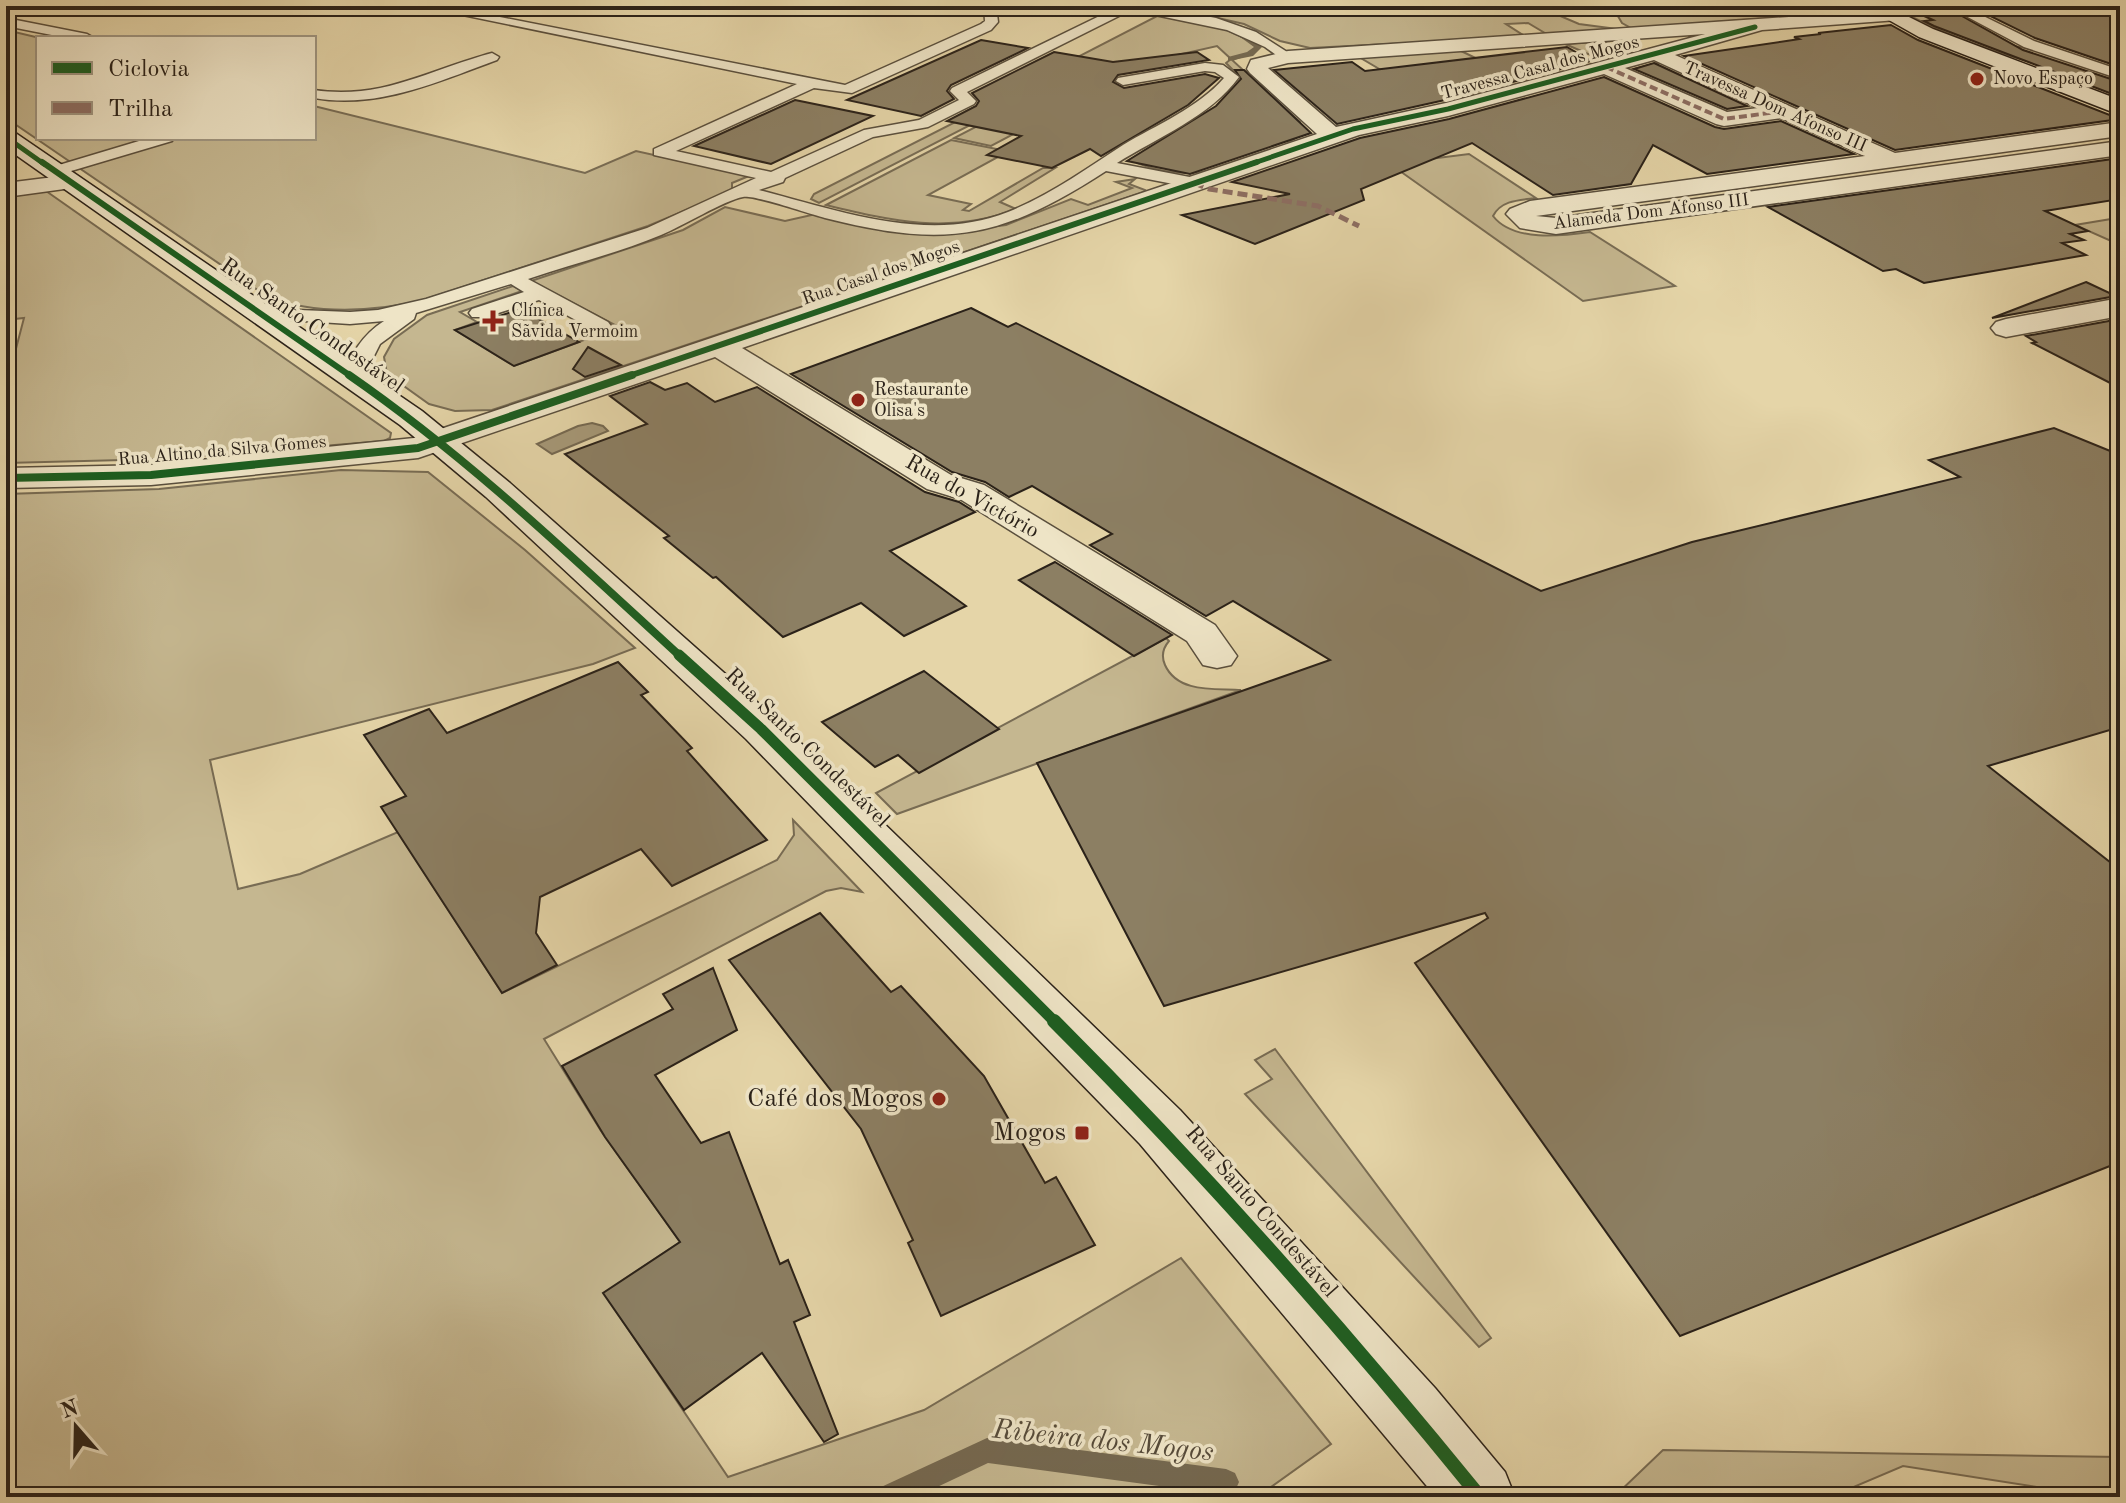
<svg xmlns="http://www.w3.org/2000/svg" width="2126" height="1503" viewBox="0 0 2126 1503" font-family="'Old Standard TT',serif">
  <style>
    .green { fill: #c5b790; stroke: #786c54; stroke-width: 2 }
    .water { fill: #a69877; stroke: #756951; stroke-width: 2 }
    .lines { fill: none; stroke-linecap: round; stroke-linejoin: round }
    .stream { fill: #756951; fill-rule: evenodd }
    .building { fill: #8c7f63; stroke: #2b2219; stroke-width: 2 }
    .lane-casing { stroke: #5a4f3d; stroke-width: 3 }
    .street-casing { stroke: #5a4f3d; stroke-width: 3 }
    .secondary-casing { stroke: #2b2219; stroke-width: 3 }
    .lane { fill: #eee4c6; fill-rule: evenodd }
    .street { fill: #eee4c6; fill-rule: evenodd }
    .secondary { fill: #eee4c6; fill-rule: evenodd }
    .quiet-far1 { stroke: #8d6e63; stroke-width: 4; stroke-dasharray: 8 4; stroke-linecap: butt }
    .quiet { stroke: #8d6e63; stroke-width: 5; stroke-dasharray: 10 5; stroke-linecap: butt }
    .cycleway-far4-casing { stroke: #eee4c6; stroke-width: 7 }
    .cycleway-far3-casing { stroke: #eee4c6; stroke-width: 9 }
    .cycleway-far2-casing { stroke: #eee4c6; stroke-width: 12 }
    .cycleway-far1-casing { stroke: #eee4c6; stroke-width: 16 }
    .cycleway-casing { stroke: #eee4c6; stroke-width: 19 }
    .cycleway-far4 { stroke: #1b5e20; stroke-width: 5 }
    .cycleway-far3 { stroke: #1b5e20; stroke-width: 6 }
    .cycleway-far2 { stroke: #1b5e20; stroke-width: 8 }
    .cycleway-far1 { stroke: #1b5e20; stroke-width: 11 }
    .cycleway { stroke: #1b5e20; stroke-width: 14 }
    .poi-dot { fill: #8f2418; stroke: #eee4c6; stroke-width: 3 }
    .labels { text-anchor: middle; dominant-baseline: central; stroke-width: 7; stroke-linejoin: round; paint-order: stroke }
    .far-street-label { font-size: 18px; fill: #2b2219; stroke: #eee4c6 }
    .far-poi-label { font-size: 18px; fill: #2b2219; stroke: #eee4c6; text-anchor: start }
    .street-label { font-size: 22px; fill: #2b2219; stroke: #eee4c6 }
    .near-poi-label { font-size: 26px; fill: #2b2219; stroke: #eee4c6; text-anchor: end }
    .near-water-label { font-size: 28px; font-style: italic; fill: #564b3a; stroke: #eee4c6 }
  </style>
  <rect width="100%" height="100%" fill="#e5d5a8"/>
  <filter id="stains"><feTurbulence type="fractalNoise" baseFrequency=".0025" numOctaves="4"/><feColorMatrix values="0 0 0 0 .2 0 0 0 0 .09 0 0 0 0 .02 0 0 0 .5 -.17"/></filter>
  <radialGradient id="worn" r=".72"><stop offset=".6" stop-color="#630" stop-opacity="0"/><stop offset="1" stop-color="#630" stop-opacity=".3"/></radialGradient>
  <g class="green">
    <polygon points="1197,6 1537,6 1579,24 1617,29 1550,36 1528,23 1506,24 1526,37 1310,48 1280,41 1244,24 1196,13"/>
    <polygon points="1612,6 1859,6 1865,11 1631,28 1622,23"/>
    <path d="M1892,6H1924L2004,45L2035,49L2120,77V88C2043,66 1962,46 1892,6Z"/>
    <path d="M1159,15L1213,24L1256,43L1255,52L1232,60L1300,122L1302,132C1288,150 1214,172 1190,173C1174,173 1154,170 1140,164L1170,153L1244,81L1226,63L1231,59L1217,46L1008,93Z"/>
    <path d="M6,30L40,38L38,138H314V106L585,173L636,151L749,176L732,183V191L648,226L423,300C374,312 315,315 268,297L6,118Z"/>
    <polygon points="1604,41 1629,53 1602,60 1565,44"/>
    <polygon points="1457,49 1490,65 1398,80 1359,57"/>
    <polygon points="1656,63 1664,63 1763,108 1729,113 1630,70"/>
    <polygon points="967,116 982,119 819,203 811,199 814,194"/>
    <polygon points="989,120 1025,128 991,146 954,138"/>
    <path d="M951,140L997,149L998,157L928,195L971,204L963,210L969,211L1043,168H1055L1000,202L1016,209C950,235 892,221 826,205Z"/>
    <path d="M1469,154L1536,198C1520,200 1501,200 1493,216C1513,242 1562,236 1590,232L1675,286L1583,301L1390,164Z"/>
    <polygon points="1135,179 1129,184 1145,190 1144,192 492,410 455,411 429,404 387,374 384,357 394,339 427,315 513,286 522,291 460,312 477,322 455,330 514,366 619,327 531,281 683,230 725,207 785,221 816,214 892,231 936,234 1006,225 1071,199 1088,205 1132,188 1116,182"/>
    <polygon points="46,191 391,433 390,438 384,441 163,459 6,463 6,387 24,318 6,320 6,195"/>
    <polygon points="2120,218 2120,245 2075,225 2117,218"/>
    <polygon points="341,470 428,472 525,550 635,648 593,664 210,760 238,889 300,874 398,832 502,993 777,860 794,835 793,820 862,892 841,888 826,891 544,1039 601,1131 680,1242 604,1293 728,1477 924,1410 1181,1258 1331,1444 1257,1497 6,1497 6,494 159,489"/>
    <path d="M1166,638L1169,641C1163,648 1161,656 1165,665C1178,694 1217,688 1241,690L897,814L876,793Z"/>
    <polygon points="1275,1049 1491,1338 1479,1347 1245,1094 1272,1079 1255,1060"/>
    <polygon points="1663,1450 2120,1457 2120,1497 2101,1497 1903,1466 1844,1491 1838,1497 1618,1497 1616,1495"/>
  </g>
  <polygon class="water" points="592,423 603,426 608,431 552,454 537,444 578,426"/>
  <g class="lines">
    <g class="stream">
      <polygon points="1236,32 1240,32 1262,47 1253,56 1228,61 1228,57 1247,52 1254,47 1236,34"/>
      <polygon points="987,1438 1226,1469 1235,1473 1239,1482 1235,1491 1226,1495 988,1463 916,1497 875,1497 879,1488"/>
    </g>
  </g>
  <g class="building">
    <polygon points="1902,6 1944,6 2023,50 2120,82 2120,97 1934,26 1924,21 1933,20"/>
    <polygon points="1970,6 2120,6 2120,67 2035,38"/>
    <polygon points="1891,25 1918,40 2120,119 1895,150 1684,56 1793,40 1799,39 1794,37 1821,34 1818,33"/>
    <polygon points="981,40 1028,48 951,85 947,91 954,99 921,116 847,100"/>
    <polygon points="1567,47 1591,61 1445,100 1337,124 1274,70 1352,62 1365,71"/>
    <polygon points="1054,52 1113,62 1197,52 1209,60 1118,75 1113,82 1124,88 1205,74 1219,78 1188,105 1101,156 1090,149 1052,168 987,155 1021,136 947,121 976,106 979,101 972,93"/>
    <polygon points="1654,63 1747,106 1727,109 1634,69"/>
    <polygon points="1235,70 1244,70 1311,133 1190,174 1127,161 1216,106 1241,79"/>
    <polygon points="1604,77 1715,127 1724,129 1781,121 1854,154 1707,174 1653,145 1631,184 1553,195 1472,143 1361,189 1364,200 1255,244 1182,215 1290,194 1232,182 1360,138 1449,119"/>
    <polygon points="795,100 873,116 771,164 694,146"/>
    <polygon points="2120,158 2120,199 2045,211 2088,231 2070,234 2084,240 2062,243 2086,255 1924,283 1896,269 1883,271 1768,207"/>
    <polygon points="2086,282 2116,296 1992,318"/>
    <polygon points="971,308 1008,327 1016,323 1541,591 1692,542 1960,477 1929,460 2054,428 2120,455 2120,727 1988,766 2120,870 2120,1162 1680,1336 1415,963 1488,918 1485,913 1164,1006 1037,763 1330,660 1233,601 1206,616 1090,545 1112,534 1032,486 1009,497 985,482 952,472 791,374"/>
    <polygon points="521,309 579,342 514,366 455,330"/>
    <polygon points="2120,319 2120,388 2032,343 2036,342 2026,336"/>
    <polygon points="588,347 621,365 585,377 573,369"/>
    <polygon points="650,382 665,390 687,383 715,402 757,387 925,492 959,502 975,512 890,551 966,606 904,636 861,603 783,637 716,577 713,578 664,538 669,536 565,454 647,424 610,396"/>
    <polygon points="1055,562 1172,635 1134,656 1019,580"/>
    <polygon points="618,662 648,692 641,695 692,748 687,751 767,840 672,886 641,849 540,897 536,933 557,965 502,993 381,807 406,796 364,735 429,709 447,733"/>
    <polygon points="924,671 999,729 919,773 898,755 875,767 822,722"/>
    <polygon points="820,913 891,992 901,986 984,1076 1045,1183 1056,1177 1095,1245 941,1316 908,1243 913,1240 861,1129 729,960"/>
    <polygon points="713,968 737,1030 655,1075 701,1143 729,1132 780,1264 788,1260 810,1315 794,1322 838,1434 824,1442 762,1353 684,1410 603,1293 680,1242 605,1137 562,1066 673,1009 663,994"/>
  </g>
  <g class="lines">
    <defs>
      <g id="lane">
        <path d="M419,6H444L845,85L981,24L985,21L984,6H996L998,22L991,30L852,93L814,88L676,151L771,172L864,130L919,120L959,100L950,91L952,88L1120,6H1153L1216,18L1256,32L1295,57L1283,60L1265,47L1227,30L1131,10L967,92L976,101L974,104L928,127L873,137L785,178L783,182L759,190C837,210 928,244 1008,212C1050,195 1086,169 1123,145C1156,125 1198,108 1224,78L1215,72L1205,71L1123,85L1116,81L1118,78L1205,63L1223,65L1239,77C1211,116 1157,138 1117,163L1200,179L1202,183L1200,187L1194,188L1106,171C1001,239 947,249 825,218C809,214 756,195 743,197C725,200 681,227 661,235C618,253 572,264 528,279L608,322L611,326L608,330H594L539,300L486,317H472L469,313L472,309L524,292L511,284L416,313L414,319L380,344L363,378L352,384L341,378C351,355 362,335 384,321L350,324L256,318L249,316L246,312L249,308L350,312L378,310L426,299L647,228L756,178L654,155V149L797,84Z"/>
        <polygon points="1947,6 1963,6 2034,41 2120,70 2120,79 2024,47"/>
        <polygon points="6,18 87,34 94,38 67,38 6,26"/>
        <path d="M492,53L499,57L497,60C437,82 379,109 314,98V90C383,100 428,70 492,53Z"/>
        <polygon points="149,138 174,138 172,141 61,174 55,176 47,171 49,168"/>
      </g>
      <g id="street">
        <path d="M1891,10L1898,12L1900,16L1898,20L1762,30L1675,55L1895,153L2120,122V136L1536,216L1556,218L2120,141V155L1556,234L1520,228L1506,214L1510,209L1530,201L1865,156L1781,118L1724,126L1716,124L1604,74L1448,116L1359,135L742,348L951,475L984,485L1215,625L1237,656L1231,665L1217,668L1203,665L1187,641L960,499L927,489L715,357L418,458L151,485L6,488V468L151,465L414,438L1317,134L1250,73L1247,69L1251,60L1288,51ZM1705,34L1446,103L1336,127L1268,68L1288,63ZM1654,60L1758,108L1727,112L1625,68Z"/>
        <polygon points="70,175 79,177 82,182 79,187 6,197 6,183"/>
        <polygon points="2120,298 2120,316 2006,337 1996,334 1991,328 1996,322 2006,319"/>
      </g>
      <g id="secondary">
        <polygon points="1864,6 1887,6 1933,29 2120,100 2120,115 1919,37"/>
        <polygon points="6,130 14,132 422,411 510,483 776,719 1180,1110 1435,1388 1505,1472 1515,1497 1436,1497 1140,1144 746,739 486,497 400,425 6,148"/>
      </g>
    </defs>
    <use href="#lane" class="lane-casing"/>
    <use href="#street" class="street-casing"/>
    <use href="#secondary" class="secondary-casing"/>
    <use href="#lane" class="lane"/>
    <use href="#street" class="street"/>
    <use href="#secondary" class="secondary"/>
    <polyline class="quiet-far1" points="1606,67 1724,119 1784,111"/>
    <polyline class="quiet" points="1194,183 1209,189 1318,206 1359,226"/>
    <defs>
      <g id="cycleway-far4">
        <polyline points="6,137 44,164"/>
        <polyline points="1251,164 1353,129 1448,109 1755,27"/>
      </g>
      <g id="cycleway-far3">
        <polyline points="42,162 352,377"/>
        <polyline points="626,377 1257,162"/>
      </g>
      <g id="cycleway-far2">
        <path d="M349,375C469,458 574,559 681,657"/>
        <polyline points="6,478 151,475 418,448 632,375"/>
      </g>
      <polyline id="cycleway-far1" points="679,655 761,729 1056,1023"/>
      <path id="cycleway" d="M1054,1021C1205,1172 1346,1332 1480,1497"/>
    </defs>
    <use href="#cycleway-far4" class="cycleway-far4-casing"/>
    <use href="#cycleway-far3" class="cycleway-far3-casing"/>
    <use href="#cycleway-far2" class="cycleway-far2-casing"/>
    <use href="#cycleway-far1" class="cycleway-far1-casing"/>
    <use href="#cycleway" class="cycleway-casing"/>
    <use href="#cycleway-far4" class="cycleway-far4"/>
    <use href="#cycleway-far3" class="cycleway-far3"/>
    <use href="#cycleway-far2" class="cycleway-far2"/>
    <use href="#cycleway-far1" class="cycleway-far1"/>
    <use href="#cycleway" class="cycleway"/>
  </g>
  <g class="poi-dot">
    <circle cx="1977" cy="79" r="8"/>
    <path d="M489 309h8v8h8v8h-8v8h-8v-8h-8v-8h8z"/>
    <circle cx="858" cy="400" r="8"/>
    <circle cx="939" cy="1099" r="8"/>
    <rect x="1074" y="1125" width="16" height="16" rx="4"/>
  </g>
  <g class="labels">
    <g class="far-street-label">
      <text transform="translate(1540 68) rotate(-15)">Travessa Casal dos Mogos</text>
      <text transform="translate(1775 107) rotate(24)">Travessa Dom Afonso III</text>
      <text transform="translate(1651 212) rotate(-7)">Alameda Dom Afonso III</text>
      <text transform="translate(881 273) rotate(-19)">Rua Casal dos Mogos</text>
      <text transform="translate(222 451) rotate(-5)">Rua Altino da Silva Gomes</text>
    </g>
    <g class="far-poi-label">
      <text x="1993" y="79">Novo Espaço</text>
      <text x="511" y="311">Clínica<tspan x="511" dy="21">Sãvida Vermoim</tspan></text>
      <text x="874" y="390">Restaurante<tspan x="874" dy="21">Olisa's</tspan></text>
    </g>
    <g class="street-label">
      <text transform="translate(312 326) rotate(35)">Rua Santo Condestável</text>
      <text transform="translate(972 497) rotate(29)">Rua do Victório</text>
      <text transform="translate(807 748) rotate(44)">Rua Santo Condestável</text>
      <text transform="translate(1261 1212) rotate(49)">Rua Santo Condestável</text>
    </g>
    <g class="near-poi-label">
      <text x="923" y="1099">Café dos Mogos</text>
      <text x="1066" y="1133">Mogos</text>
    </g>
    <g class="near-water-label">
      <text transform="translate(1103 1442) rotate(6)">Ribeira dos Mogos</text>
    </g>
  </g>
  <rect width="2126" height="1503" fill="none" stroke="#e5d5a8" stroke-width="32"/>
  <rect x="8" y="8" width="2110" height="1487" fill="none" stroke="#2b2219" stroke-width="4"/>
  <rect x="16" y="16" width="2094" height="1471" fill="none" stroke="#2b2219" stroke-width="2"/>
  <rect x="36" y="36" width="280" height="104" fill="#eee4c6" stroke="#a09681" stroke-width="2"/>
  <rect x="52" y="62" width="40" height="12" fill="#1b5e20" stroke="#a09681" stroke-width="2"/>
  <text x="108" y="76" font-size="24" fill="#2b2219">Ciclovia</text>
  <rect x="52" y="102" width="40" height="12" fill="#8d6e63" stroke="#a09681" stroke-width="2"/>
  <text x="108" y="116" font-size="24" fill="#2b2219">Trilha</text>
  <g transform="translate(76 1427) rotate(340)" stroke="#eee4c6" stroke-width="6" paint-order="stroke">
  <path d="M0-6L14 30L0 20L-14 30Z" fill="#2b2219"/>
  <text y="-12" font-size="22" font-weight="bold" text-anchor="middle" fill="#2b2219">N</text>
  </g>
  <rect width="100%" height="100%" filter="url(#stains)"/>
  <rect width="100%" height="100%" fill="url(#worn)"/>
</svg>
